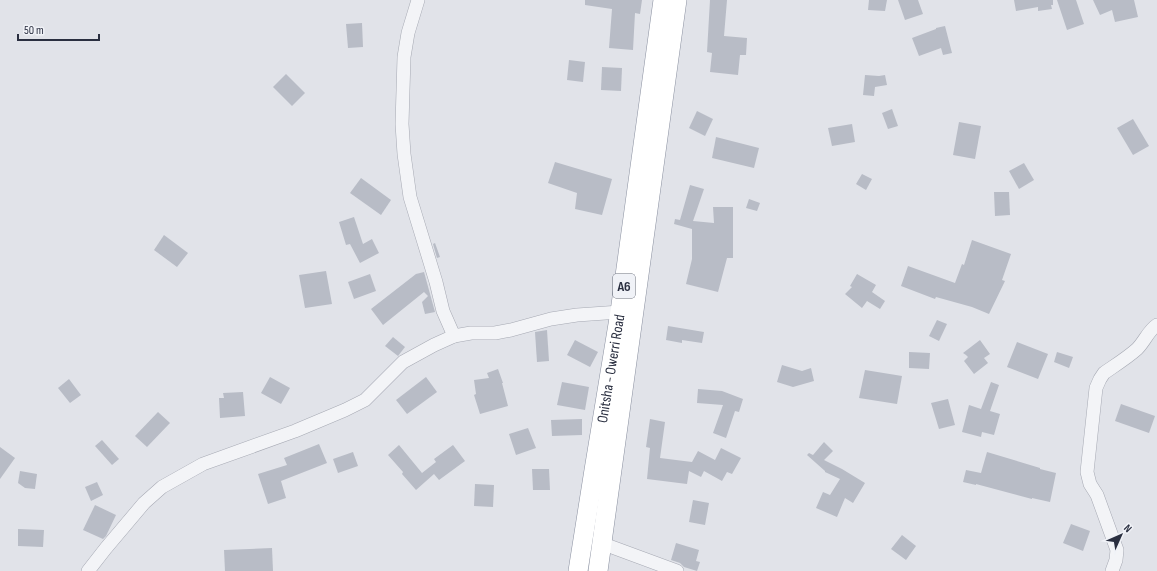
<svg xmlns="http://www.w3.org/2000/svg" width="1157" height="571" viewBox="0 0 1157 571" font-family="'Sofia Sans Condensed',sans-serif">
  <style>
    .building { fill: #b8bcc6 }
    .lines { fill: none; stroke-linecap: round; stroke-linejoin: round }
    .minor-casing { stroke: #a6a9b3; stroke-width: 14 }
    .highway-casing { stroke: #898f9f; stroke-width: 20 }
    .minor { stroke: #f3f4f7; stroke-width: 13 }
    .highway { stroke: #fff; stroke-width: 19 }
    .labels { text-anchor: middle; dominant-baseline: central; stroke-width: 4; stroke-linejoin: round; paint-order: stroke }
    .shield { fill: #f0f2f7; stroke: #656a77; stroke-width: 1 }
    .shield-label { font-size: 14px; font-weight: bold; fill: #2a2f40 }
    .street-label { font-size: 15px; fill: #2a2f40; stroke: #f0f2f7 }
  </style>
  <rect width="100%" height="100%" fill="#e1e3e9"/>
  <g class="building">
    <polygon points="585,0 642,0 640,14 635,13 633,50 609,48 612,9 585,5"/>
    <polygon points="710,0 727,0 724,36 747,38 746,55 740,55 738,75 710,72 712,53 707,52"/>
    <polygon points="869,0 887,0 885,11 868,10"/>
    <polygon points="898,0 918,0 923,14 905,20"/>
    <polygon points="1014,0 1053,0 1053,5 1051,5 1052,9 1038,11 1038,7 1016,11"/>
    <polygon points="1057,0 1076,0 1084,24 1067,30"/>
    <polygon points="1093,0 1134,0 1138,17 1115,22 1112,10 1100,15"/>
    <polygon points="362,23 363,47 348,48 346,24"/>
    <polygon points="945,26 952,53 943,55 941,48 919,56 912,38 936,29 936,28"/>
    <polygon points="569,60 585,62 583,82 567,80"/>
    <polygon points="602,67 622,68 621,91 601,90"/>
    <polygon points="286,74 305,93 292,106 273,87"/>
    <polygon points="865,75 879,76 885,75 887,85 875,87 874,96 863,95"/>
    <polygon points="892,109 898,126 888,129 882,113"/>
    <polygon points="697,111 713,119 705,136 689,128"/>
    <polygon points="1133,119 1149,146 1133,155 1117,128"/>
    <polygon points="959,122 981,126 975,159 953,155"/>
    <polygon points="852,124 855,142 832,146 828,128"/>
    <polygon points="716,137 759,148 754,168 712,158"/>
    <polygon points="555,162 612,179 602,215 575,209 577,193 548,183"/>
    <polygon points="1024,163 1034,180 1019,189 1009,171"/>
    <polygon points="862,174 872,179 866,190 856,184"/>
    <polygon points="361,178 391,200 381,215 350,193"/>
    <polygon points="690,185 704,189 693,221 714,223 713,207 733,207 733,258 727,258 718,292 686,284 692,259 692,229 674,224 675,219 680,220"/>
    <polygon points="994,192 1009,192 1010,215 995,216"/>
    <polygon points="749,199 760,203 757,211 746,208"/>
    <polygon points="354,217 363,244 372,239 379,253 360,263 350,244 346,245 339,222"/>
    <polygon points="164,235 188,253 177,267 154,250"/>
    <polygon points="972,240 1011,254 1002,280 1005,281 989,314 972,307 936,297 935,299 901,286 908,266 955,283 962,264 964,265"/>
    <polygon points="435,243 440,257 437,258 433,244"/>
    <polygon points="326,271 332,304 305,308 299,275"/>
    <polygon points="424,272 435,312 425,314 422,302 428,296 424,292 383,325 371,309 416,274"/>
    <polygon points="370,274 376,291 354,299 348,282"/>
    <polygon points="857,274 876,285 872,292 885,301 880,309 867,301 862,308 845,294 852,287 850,286"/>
    <polygon points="937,320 947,324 939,341 929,336"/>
    <polygon points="668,326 704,332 702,343 682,340 682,343 666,340"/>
    <polygon points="547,330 549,361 537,362 535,332"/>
    <polygon points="393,337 405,347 398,356 385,346"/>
    <polygon points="575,340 598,352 590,367 567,355"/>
    <polygon points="980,340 990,354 984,358 988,363 974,374 964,361 968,357 966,355 963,353"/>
    <polygon points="1017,342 1048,354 1038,379 1007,367"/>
    <polygon points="909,352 930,353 929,369 909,368"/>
    <polygon points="1057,352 1073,357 1069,368 1054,362"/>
    <polygon points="782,365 802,371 811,368 814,381 793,387 777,382"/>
    <polygon points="498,369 503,383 502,383 508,406 480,414 474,395 476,394 474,380 489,378 487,373"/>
    <polygon points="865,370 902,376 897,404 859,398"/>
    <polygon points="270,377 290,388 281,404 261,393"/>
    <polygon points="426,377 437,392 407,414 396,400"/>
    <polygon points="69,379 81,395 70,403 58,388"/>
    <polygon points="562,382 589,387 585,410 557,405"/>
    <polygon points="991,382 999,385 990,411 1000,414 994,435 982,432 981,437 962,432 969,405 981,409"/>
    <polygon points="698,389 722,391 743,399 739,412 735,411 726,438 713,433 723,405 697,403"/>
    <polygon points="243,392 245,416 220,418 219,398 224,398 223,393"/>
    <polygon points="948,399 955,425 939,429 931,403"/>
    <polygon points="1121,404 1155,416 1149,433 1115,421"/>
    <polygon points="158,412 170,423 147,447 135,436"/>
    <polygon points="582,419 582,435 552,436 551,420"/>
    <polygon points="650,419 665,422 660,458 692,462 698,451 715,460 721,448 741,458 732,474 727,472 722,481 704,471 701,477 689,471 687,484 647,479 650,448 646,447"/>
    <polygon points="528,428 536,448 516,455 509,434"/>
    <polygon points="102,440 119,459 112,465 95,446"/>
    <polygon points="824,442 833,451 824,460 842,469 865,483 853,503 845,498 837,517 816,508 823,492 830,495 840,479 825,472 825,471 807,455 809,453 813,455"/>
    <polygon points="319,444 327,463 281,481 286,498 268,504 258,474 287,465 284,458"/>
    <polygon points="399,445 422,473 436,462 434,459 453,445 465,461 439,480 434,474 416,490 402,474 403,472 388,455"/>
    <polygon points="0,447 15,458 0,479"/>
    <polygon points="353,452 358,466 338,473 333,459"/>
    <polygon points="987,452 1040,468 1040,469 1056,473 1050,502 1032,498 1032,499 976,484 976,485 963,482 966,470 981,473"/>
    <polygon points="532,469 549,469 550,490 533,490"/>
    <polygon points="20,471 37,474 35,489 25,488 18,483"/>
    <polygon points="97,482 103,495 91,501 85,487"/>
    <polygon points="475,484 494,485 493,507 474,506"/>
    <polygon points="693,500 709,503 705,525 689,522"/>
    <polygon points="95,505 116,515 106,536 103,539 83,530"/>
    <polygon points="1071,524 1090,531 1083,551 1063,543"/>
    <polygon points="18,529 44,530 43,547 18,546"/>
    <polygon points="902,535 916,546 906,560 891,549"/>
    <polygon points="676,543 699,550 696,561 700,562 697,571 684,567 680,563 671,560"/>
    <polygon points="272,548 273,571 225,571 224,550"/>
  </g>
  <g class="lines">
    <defs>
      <g id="minor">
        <polyline points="418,0 408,33 404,57 402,124 404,154 410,197 436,282 443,311 454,336"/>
        <polyline points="601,543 677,571"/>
        <polyline points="88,571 106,548 144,503 162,487 203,464 295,431 345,410 365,400 403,362 434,345 454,336 471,333 495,333 511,330 551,319 577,315 620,312"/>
        <path d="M1112,571L1116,560L1117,550L1097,495L1090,484L1087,472L1096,388L1100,379L1104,373C1114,366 1127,358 1137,349C1145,341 1148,331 1157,325"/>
      </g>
      <g id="highway">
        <path id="s1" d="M578,571L594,470L620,312L663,0"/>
        <polyline points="598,571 677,0"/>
      </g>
    </defs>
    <use href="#minor" class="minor-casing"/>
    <use href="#highway" class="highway-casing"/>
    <use href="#minor" class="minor"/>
    <use href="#highway" class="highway"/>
  </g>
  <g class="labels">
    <rect class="shield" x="613" y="274" width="22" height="24" rx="3"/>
    <g class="shield-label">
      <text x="624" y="286">A6</text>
    </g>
    <g class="street-label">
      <text stroke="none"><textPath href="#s1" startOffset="205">Onitsha - Owerri Road</textPath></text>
    </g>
  </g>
  <g transform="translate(1121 535) rotate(45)" stroke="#f0f2f7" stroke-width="3" paint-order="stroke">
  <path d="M0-3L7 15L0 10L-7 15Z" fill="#2a2f40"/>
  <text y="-6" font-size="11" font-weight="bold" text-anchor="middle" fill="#2a2f40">N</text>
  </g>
  <path d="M18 34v6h81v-6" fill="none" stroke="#2a2f40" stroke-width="2"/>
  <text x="24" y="34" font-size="12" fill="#2a2f40" stroke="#f0f2f7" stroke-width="3" paint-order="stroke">50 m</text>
</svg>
